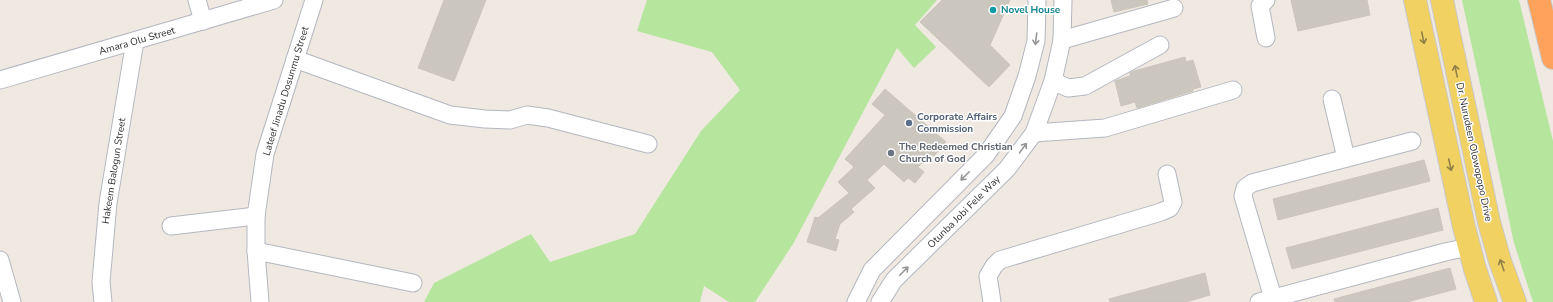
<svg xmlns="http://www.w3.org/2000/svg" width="1553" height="302" viewBox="0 0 1553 302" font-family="'Nunito Sans',sans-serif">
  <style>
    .green { fill: #b6e59e }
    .building { fill: #cbc7bf; stroke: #cbc5ba }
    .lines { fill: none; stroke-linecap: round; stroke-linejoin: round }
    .minor-casing { stroke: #b4b7c1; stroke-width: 19 }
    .major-casing { stroke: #c9c9c9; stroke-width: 24 }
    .highway-casing { stroke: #c9c9c9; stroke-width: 24 }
    .minor { stroke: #fff; stroke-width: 17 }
    .major { stroke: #f2d163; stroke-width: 22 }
    .highway { stroke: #ffa35c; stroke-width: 22 }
    .oneway { stroke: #908048 }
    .oneway2 { stroke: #969696 }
    .culture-dot { fill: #0f9aa8; stroke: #fff; stroke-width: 1.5 }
    .service-dot { fill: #5c6f8a; stroke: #fff; stroke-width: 1.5 }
    .worship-dot { fill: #6b7280; stroke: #fff; stroke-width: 1.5 }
    .labels { text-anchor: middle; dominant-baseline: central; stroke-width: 3; stroke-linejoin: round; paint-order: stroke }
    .culture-label { font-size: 10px; font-weight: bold; fill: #0d838f; stroke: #fff; text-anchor: start }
    .street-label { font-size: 10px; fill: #2e2e2e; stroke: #fff }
    .service-label { font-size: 10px; font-weight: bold; fill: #4e5e75; stroke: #fff; text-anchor: start }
    .worship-label { font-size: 10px; font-weight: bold; fill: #5b616d; stroke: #fff; text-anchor: start }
  </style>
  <rect width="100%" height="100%" fill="#efe9e1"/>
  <g class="green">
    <polygon points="647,0 937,0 915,25 936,47 914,68 897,48 793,244 755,302 729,302 704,286 700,302 424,302 434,283 531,234 550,262 635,234 701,131 740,90 712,52 637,31"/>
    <polygon points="1462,0 1519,0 1553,141 1553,302 1533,302 1514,243"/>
  </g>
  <g class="building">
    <polygon points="444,0 486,0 454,81 418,68"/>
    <polygon points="942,0 1010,0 990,45 1010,65 989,87 920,22"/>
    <polygon points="1111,0 1147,0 1148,4 1114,12"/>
    <polygon points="1291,0 1367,0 1370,15 1298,31"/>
    <polygon points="1185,57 1186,62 1193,60 1201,87 1193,89 1193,91 1137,108 1135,102 1121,106 1115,81 1130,76 1130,73 1134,71"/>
    <polygon points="885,89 946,142 934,156 930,154 918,167 924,172 915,183 908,178 904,182 884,164 867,180 875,188 851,209 854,212 840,224 835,239 839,240 836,251 807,242 815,217 818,218 849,193 838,182 854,167 845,159 885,115 872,104"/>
    <polygon points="1424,160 1430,181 1278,220 1273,199"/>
    <polygon points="1438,208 1443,230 1292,269 1286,248"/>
    <polygon points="1450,268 1456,289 1407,302 1335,302 1334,299"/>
    <polygon points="1205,273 1210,295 1186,302 1110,302 1109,299"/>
  </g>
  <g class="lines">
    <defs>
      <g id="minor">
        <polyline points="197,0 203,21"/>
        <polyline points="1266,0 1260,6 1266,38"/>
        <polyline points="1062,40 1174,8"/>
        <polyline points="295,59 450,115 485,119 510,120 527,115 548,118 648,144"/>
        <polyline points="0,80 274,0"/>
        <polyline points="1053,81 1068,88 1085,86 1160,45"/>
        <polyline points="1332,99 1346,158"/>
        <polyline points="1034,133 1105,128 1233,90"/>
        <polyline points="171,226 256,216"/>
        <polyline points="256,251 413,283"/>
        <polyline points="0,260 12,302"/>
        <polyline points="1273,298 1243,196 1245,188 1252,183 1412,141"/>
        <polyline points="103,302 101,282 108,203 135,41"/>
        <polyline points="260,302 256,251 256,216 265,154 314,0"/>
        <polyline points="856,302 872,270 986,155 1013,116 1027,76 1036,41 1037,0"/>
        <polyline points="880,302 894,280 1007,169 1034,133 1053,81 1062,40 1063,0"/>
        <polyline points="992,302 988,276 994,266 1000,260 1161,212 1170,208 1173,202 1167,174"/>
        <polyline points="1259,302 1445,252 1469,247"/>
      </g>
      <g id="major">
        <polyline points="1415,0 1464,227 1475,269 1486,302"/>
        <polyline points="1442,0 1489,222 1500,261 1515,302"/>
      </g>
      <polyline id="highway" points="1539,0 1553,58"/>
    </defs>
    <use href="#minor" class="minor-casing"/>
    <use href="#major" class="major-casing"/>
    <use href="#highway" class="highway-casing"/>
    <use href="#minor" class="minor"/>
    <use href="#major" class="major"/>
    <use href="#highway" class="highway"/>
  </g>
  <defs><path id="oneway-shaft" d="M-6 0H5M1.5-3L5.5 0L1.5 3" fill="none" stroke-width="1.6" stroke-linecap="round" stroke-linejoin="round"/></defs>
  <g class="oneway">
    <use href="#oneway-shaft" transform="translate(1423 38) rotate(78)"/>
    <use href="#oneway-shaft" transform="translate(1456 71) rotate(-102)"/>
    <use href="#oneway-shaft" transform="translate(1450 165) rotate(78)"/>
    <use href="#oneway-shaft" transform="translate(1502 265) rotate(-109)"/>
  </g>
  <g class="oneway2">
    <use href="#oneway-shaft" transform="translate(1036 39) rotate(97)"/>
    <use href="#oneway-shaft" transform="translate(1023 148) rotate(-54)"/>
    <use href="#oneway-shaft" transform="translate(965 176) rotate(135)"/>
    <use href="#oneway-shaft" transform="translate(904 271) rotate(-45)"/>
  </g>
  <circle class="culture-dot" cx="993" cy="10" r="4"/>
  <circle class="service-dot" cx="909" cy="123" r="4"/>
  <circle class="worship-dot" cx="891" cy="153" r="4"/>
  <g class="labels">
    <g class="culture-label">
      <text x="1001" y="10">Novel House</text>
    </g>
    <g class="street-label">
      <text transform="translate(137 41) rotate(-16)">Amara Olu Street</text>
      <text transform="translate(286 91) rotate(-73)">Lateef Jinadu Dosunmu Street</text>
      <text transform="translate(1474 152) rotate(78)">Dr. Nurudeen Olowopopo Drive</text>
      <text transform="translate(114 171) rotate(-81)">Hakeem Balogun Street</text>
      <text transform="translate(964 212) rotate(-45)">Otunba Jobi Fele Way</text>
    </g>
    <g class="service-label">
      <text x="917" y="117">Corporate Affairs<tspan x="917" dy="12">Commission</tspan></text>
    </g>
    <g class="worship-label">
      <text x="899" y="147">The Redeemed Christian<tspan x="899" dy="12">Church of God</tspan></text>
    </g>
  </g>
</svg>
